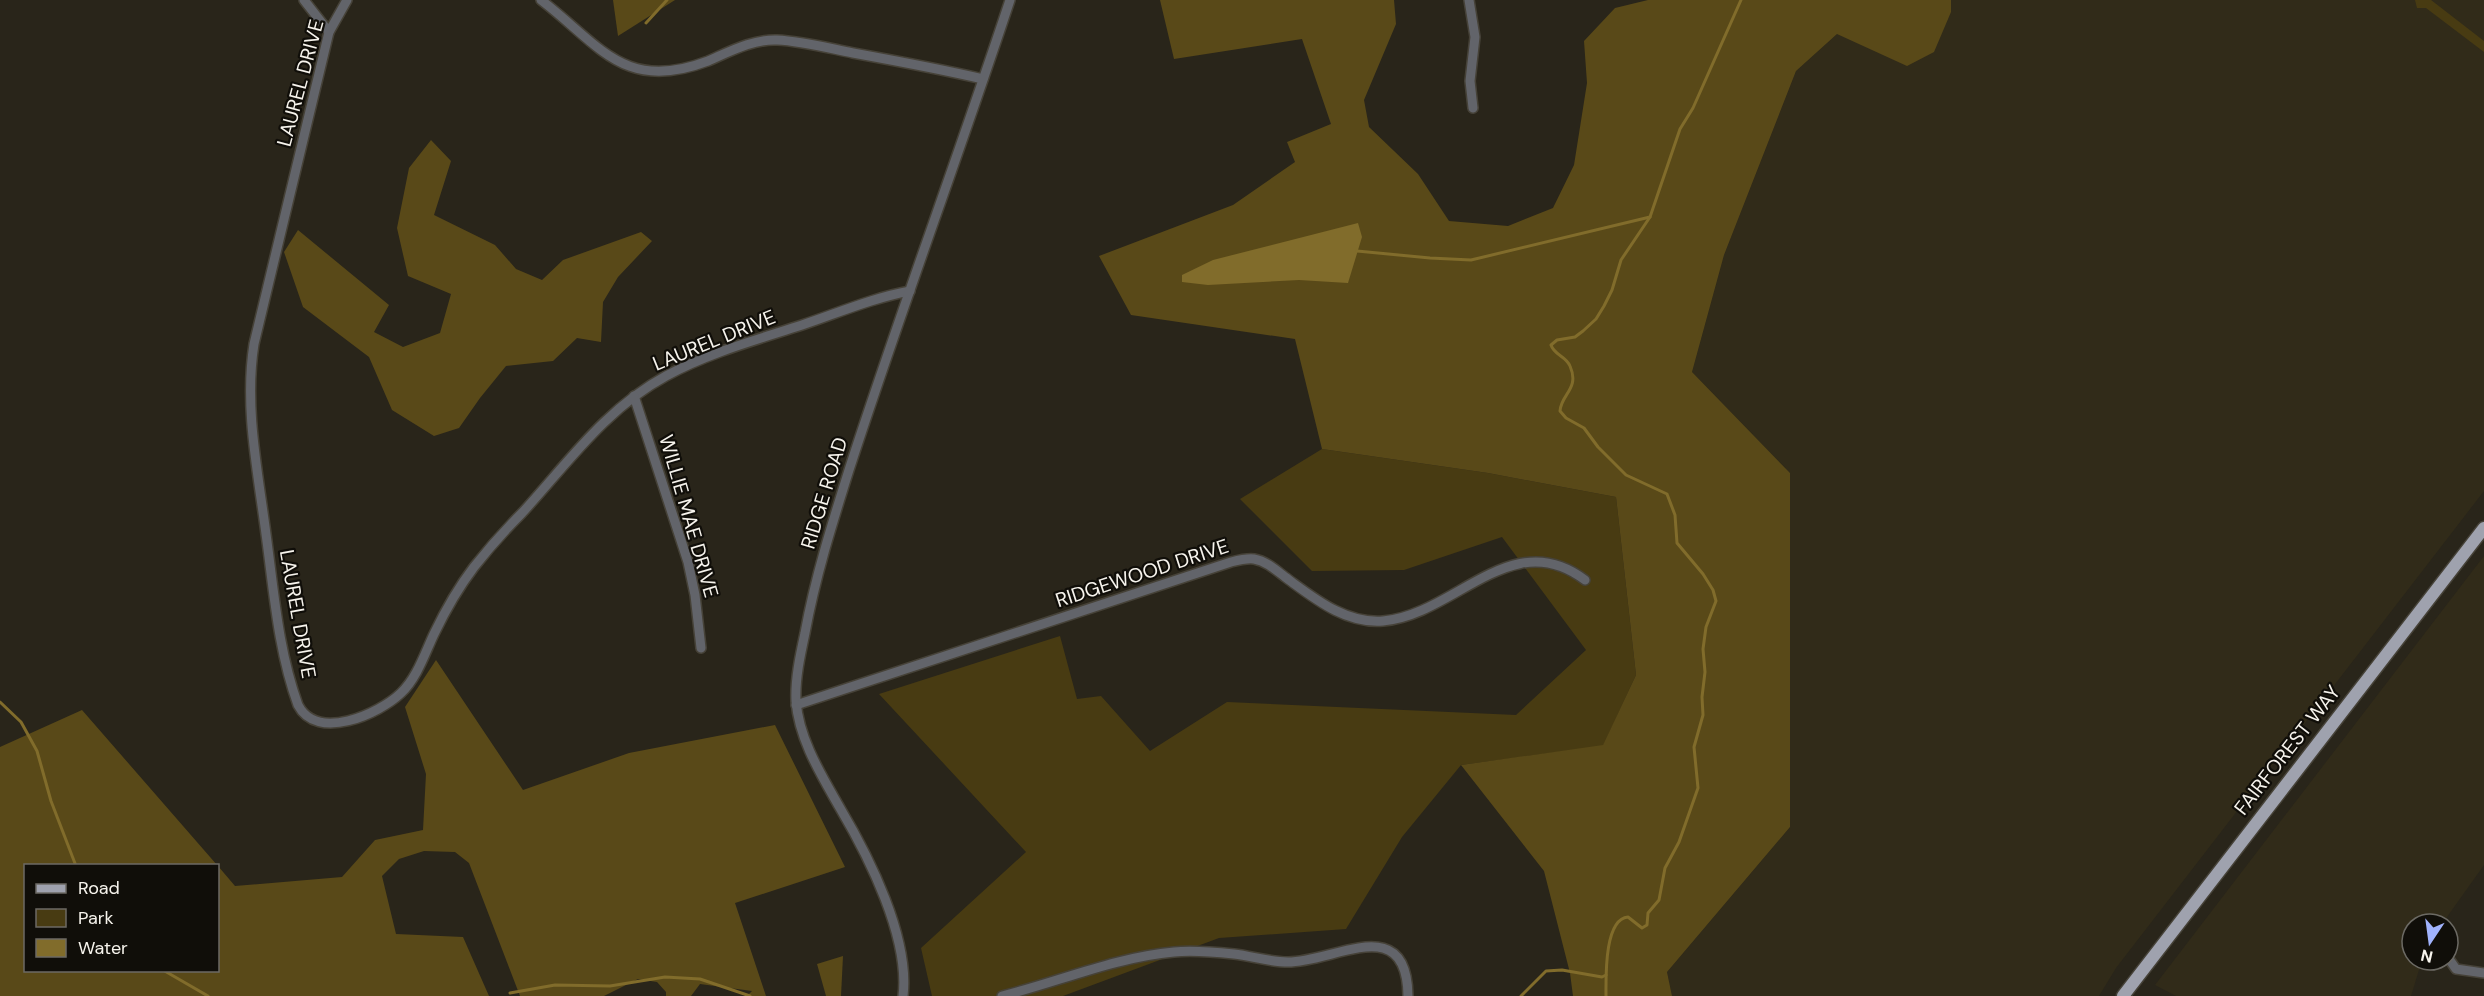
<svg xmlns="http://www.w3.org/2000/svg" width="2484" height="996" viewBox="0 0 2484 996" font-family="'DM Sans',sans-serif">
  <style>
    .built { fill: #312b19 }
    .green { fill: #483b12 }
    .forest { fill: #594918 }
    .water { fill: #816c2b }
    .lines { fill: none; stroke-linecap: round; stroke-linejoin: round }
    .stream { stroke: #816c2b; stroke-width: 3 }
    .minor-casing { stroke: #464238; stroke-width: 12 }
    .major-casing { stroke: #464238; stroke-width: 15 }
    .minor { stroke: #62646a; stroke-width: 9 }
    .major { stroke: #9fa2ae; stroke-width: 12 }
    .labels { text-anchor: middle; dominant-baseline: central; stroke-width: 4.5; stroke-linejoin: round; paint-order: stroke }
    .street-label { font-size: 20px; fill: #f7f4ed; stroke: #100e09 }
  </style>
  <rect width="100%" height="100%" fill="#29251a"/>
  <g class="built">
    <polygon points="1951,0 2484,0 2484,491 2116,968 2099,996 1672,996 1667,972 1790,827 1790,473 1692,372 1724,255 1796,71 1837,34 1951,12"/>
    <polygon points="2484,556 2484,865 2442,924 2412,924 2412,960 2422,960 2411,996 2176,996 2155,985"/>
  </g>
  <g class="green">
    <polygon points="2415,0 2431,0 2484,41 2484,52 2426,8 2417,8"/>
    <polygon points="1322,449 1488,473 1616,497 1636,675 1603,746 1461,765 1402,837 1346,929 1219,938 1063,996 932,996 921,948 1026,852 879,694 1060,636 1077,699 1101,696 1150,751 1227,702 1516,715 1586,650 1502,537 1404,570 1312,571 1240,499"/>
  </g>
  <g class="forest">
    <polygon points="613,0 675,0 618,36"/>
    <polygon points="1160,0 1394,0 1396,24 1364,100 1369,127 1418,174 1449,221 1508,226 1553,208 1574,165 1587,83 1584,41 1615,8 1648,0 1951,0 1951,12 1934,52 1907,66 1837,34 1796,71 1724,255 1692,372 1790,473 1790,827 1667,972 1672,996 1573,996 1570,973 1544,871 1461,765 1603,745 1636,675 1616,497 1488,473 1322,449 1295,339 1131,315 1099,256 1233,205 1295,162 1287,142 1331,124 1302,39 1174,59"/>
    <polygon points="431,140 451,161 434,215 495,245 516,269 542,280 563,260 641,232 652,241 618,277 603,302 601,342 577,338 553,361 506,366 480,398 459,428 434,436 392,410 369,357 303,307 284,252 298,230 389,305 374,332 403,347 440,333 451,294 408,276 397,228 409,168"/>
    <polygon points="436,660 523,790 629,753 775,725 845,867 735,903 766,996 747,996 752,991 700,984 691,996 666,996 666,992 657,982 638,979 604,996 520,996 469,863 455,852 424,851 399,859 382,876 396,934 463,937 489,996 0,996 0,747 82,710 217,865 26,866 26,970 218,970 218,866 235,886 342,877 375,840 423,830 426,774 405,707"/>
    <polygon points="843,956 841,996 826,996 817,964"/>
  </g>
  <polygon class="water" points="1358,223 1362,237 1348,283 1299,280 1208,285 1182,282 1182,275 1213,260"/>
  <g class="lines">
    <g class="stream">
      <polyline points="646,23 667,0"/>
      <polyline points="1357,251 1430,258 1471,260 1650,217"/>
      <polyline points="0,702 21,722 37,751 51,801 76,866"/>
      <polyline points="163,970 208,996"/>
      <polyline points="510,993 555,985 610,986 665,977 700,979 750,996"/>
      <polyline points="1521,996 1546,971 1562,970 1602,977 1606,975"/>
      <path d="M1606,996C1606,978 1604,919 1628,917L1642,928L1647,925L1648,913L1659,900L1665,868L1679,842L1698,788L1694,747L1703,715L1702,697L1705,672L1703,649L1706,627L1716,601L1713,590L1703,574L1677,543L1675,515L1667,494L1626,475L1598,447L1584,428L1566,418L1560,411C1561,394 1580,389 1570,366C1566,356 1554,355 1551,345L1557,340L1575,337L1583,331L1596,319L1604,306L1612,290L1621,260L1650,217L1680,129L1693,108L1741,0"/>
    </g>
    <defs>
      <g id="minor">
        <polyline points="304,0 329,32"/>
        <path d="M347,0L329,32L254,344C244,407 258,472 266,534C274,592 278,650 298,705C317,742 379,714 401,693C417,678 425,653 434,634C445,611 458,588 474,567C489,548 505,530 522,513C567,464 605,409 666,376C708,353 756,340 802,325C838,313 872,298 910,291"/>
        <path d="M541,0C600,45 624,93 708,61C729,52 753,39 777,40C802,41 828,48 853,53C897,61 940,69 983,79"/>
        <polyline points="1469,0 1475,37 1470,81 1473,108"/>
        <polyline points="634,396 688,562 695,595 701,648"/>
        <path d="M796,705L1231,562C1239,560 1247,558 1254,559C1266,561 1276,570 1285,577C1314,598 1345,624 1383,621C1455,615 1512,524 1585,580"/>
        <polyline points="2449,959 2456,969 2484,973"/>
        <path d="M903,996C910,938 869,857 840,808C822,776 799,740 796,701C795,679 800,656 805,633C815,578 832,524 849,470C900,313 958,157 1010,0"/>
        <path d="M1002,996C1058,982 1116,957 1174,952C1194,950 1214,952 1234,954C1252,956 1269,962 1288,962C1335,962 1407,911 1408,996"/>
      </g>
      <polyline id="major" points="2123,996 2484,528"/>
    </defs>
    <use href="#minor" class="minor-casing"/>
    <use href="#major" class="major-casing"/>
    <use href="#minor" class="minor"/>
    <use href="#major" class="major"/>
  </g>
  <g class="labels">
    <g class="street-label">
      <text transform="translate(300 83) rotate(-75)">LAUREL DRIVE</text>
      <text transform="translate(714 340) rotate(-22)">LAUREL DRIVE</text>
      <text transform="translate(824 493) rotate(-73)">RIDGE ROAD</text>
      <text transform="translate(689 516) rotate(74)">WILLIE MAE DRIVE</text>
      <text transform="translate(1142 573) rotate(-18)">RIDGEWOOD DRIVE</text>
      <text transform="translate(298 614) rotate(80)">LAUREL DRIVE</text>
      <text transform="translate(2287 750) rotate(-52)">FAIRFOREST WAY</text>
    </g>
  </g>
  <rect x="24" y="864" width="195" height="108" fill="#100e09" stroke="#6c6a64" stroke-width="1.5"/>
  <rect x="36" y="884" width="30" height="9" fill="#9fa2ae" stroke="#6c6a64" stroke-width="1.5"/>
  <text x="78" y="894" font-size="18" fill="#f7f4ed">Road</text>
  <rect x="36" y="909" width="30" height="18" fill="#483b12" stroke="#6c6a64" stroke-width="1.5"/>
  <text x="78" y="924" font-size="18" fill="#f7f4ed">Park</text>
  <rect x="36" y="939" width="30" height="18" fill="#816c2b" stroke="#6c6a64" stroke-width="1.5"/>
  <text x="78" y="954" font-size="18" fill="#f7f4ed">Water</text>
  <g transform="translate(2430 942) rotate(193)"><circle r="28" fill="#100e09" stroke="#6c6a64" stroke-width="1.5"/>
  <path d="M0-4.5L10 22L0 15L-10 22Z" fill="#a1b3fd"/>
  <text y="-9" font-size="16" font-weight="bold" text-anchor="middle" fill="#f7f4ed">N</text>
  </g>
</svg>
